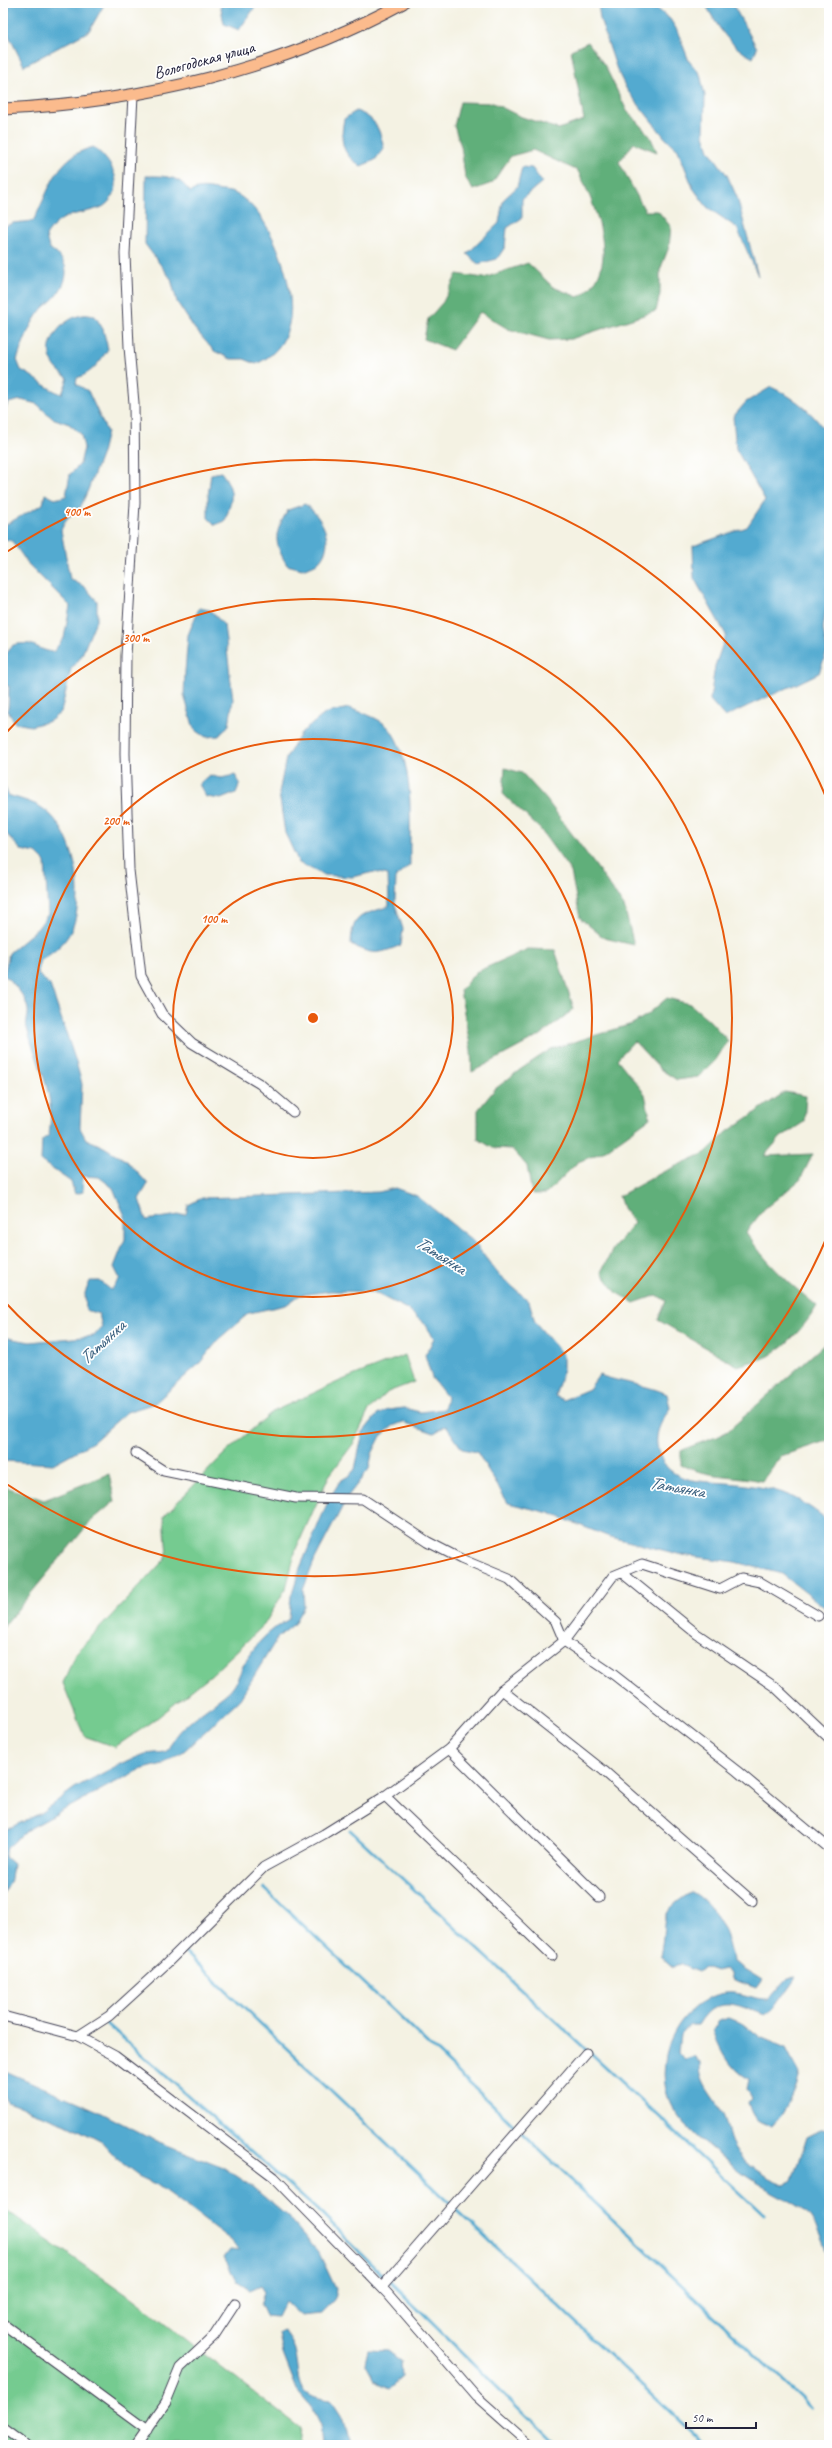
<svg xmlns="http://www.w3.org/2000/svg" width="832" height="2448" viewBox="0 0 832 2448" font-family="Caveat,sans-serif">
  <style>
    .green { fill: #75cb90; stroke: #4c7666 }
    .forest { fill: #60af7a; stroke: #41685a }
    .water { fill: #53aad0; stroke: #3a6686 }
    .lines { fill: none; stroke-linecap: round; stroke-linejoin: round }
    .stream { stroke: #53aad0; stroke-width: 3 }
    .minor-casing { stroke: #424154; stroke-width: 11 }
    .major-casing { stroke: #424154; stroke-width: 13 }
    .minor { stroke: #fff; stroke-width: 9 }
    .major { stroke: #fbbb8d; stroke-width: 11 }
    .ring { fill: none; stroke: #e8590c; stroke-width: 2 }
    .labels { text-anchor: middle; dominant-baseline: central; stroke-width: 3.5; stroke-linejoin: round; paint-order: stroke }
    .street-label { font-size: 17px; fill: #22223b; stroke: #fff }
    .water-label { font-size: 18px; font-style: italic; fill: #385f7e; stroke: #fff }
    .centre { fill: #e8590c; stroke: #fff; stroke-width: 2 }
    .ring-label { font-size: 12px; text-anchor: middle; font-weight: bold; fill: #e8590c; stroke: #fff; stroke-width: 3.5; stroke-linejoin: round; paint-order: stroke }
  </style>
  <rect width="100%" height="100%" fill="#fff"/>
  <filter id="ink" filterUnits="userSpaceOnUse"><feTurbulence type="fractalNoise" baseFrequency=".025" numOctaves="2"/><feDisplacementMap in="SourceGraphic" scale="8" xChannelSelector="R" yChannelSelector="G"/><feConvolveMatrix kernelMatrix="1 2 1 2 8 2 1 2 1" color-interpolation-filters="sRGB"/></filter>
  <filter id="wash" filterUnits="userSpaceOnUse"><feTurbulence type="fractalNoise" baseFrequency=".012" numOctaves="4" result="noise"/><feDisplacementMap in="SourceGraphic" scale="16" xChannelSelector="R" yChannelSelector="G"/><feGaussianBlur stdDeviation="0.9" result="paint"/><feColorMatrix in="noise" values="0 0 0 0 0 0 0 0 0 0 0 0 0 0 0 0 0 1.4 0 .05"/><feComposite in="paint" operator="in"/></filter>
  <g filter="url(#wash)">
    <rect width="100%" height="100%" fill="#f4f2e3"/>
    <g class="green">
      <polygon points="405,1355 414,1382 388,1392 369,1410 353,1444 329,1476 296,1549 286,1588 264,1625 212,1674 152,1722 115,1747 84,1736 63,1683 75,1654 167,1557 164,1516 223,1455 272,1412 340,1381"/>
      <polygon points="3,2208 127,2295 300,2428 298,2445 3,2445"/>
    </g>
    <g class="forest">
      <path d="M588,42L605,66L627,111L650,136L657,152L634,143L619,162L645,211H658L671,227L669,247L660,270V294L656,311L571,339L549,340L508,329L480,312L452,350L424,339L428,319L443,302L457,274L484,278L528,263L553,287L578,297C624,272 596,207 578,171L533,150L511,156L492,183L473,190L465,177L461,146L454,126L460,102L493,103L519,116L558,129L584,120L571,50Z"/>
      <polygon points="505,768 522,773 546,799 595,865 624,906 634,945 604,938 580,918 571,872 540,829 503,794"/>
      <polygon points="528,949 555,950 574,1009 541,1035 472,1072 471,1050 460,991 476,972"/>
      <polygon points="667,998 690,1004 709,1020 728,1041 715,1061 698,1077 677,1080 660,1069 634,1041 617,1059 645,1094 650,1118 603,1152 578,1162 546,1194 532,1194 527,1166 512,1149 493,1148 478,1139 478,1110 495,1089 521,1069 551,1049 632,1024 647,1015"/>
      <path d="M785,1092L806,1096L804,1122L781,1137L764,1156L813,1154L800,1180L764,1209L746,1232C765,1263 789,1283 817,1306C806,1325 788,1345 769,1356C760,1361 748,1362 738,1366L658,1320L666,1301L657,1295L634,1303L617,1293L601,1272L613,1249L634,1223L623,1208L619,1196L663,1172L705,1153L727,1132Z"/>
      <path d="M829,1340V1440L781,1456L762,1481C733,1475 709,1478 681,1465V1451C698,1442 711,1441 728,1431Z"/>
      <polygon points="109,1474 115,1501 90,1522 3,1627 3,1486 44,1500"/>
    </g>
    <g class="water">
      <polygon points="9,3 105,3 89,31 24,66 7,32"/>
      <polygon points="220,3 258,3 239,30 224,24"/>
      <polygon points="598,3 650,3 670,19 677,30 689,61 700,74 705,96 704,135 709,150 727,175 737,197 758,276 737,228 707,207 693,188 678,150 665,138 627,90 617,70 600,19"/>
      <path d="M705,3H732L757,48L753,58C730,47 716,25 705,3Z"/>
      <path d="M356,111C376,118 379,128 384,148L375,160L361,166C341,154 340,141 344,119Z"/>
      <path d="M93,147C112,160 128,188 104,206C101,208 96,209 93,210C69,216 60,215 46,236L49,248C70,261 71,278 55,297C51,302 45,305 41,310C30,323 23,343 17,360L21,370C36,377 46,389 62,394L68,378C62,374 56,369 53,363C41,344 63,317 83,315C87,314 92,316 95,316L103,329L108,349C99,363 92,373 77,378L76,384L88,391L107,432L102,453L88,490L80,508L66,520L61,530L70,579L85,587L97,601V618L81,657L71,669L61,712L50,721L31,726L15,723L8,711L9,686L3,685V658L13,645C36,640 33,649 53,652L64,638L70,606L29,565L12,541L3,539V526L43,504L45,494L55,499L66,496L70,474L80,464L84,448L81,434L69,424L52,418L37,404L21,400L8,403L3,416V227L13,223L33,221C50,191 54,157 93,147Z"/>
      <polygon points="522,167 532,168 542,182 522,199 522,218 507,228 505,247 497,259 478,264 467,254 499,223 503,200 517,187"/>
      <path d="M146,176C165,176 179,175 190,192C199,187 205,188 216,190C221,191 228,191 234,193C270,208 298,288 289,324C285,343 274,356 256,364L244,359H231L214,351L194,328L177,302L171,279L145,244Z"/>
      <path d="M771,387C796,398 816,414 829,438V606L826,608L823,629L827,651L819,673C788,689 756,701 725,717L710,700L715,666L726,635L694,578L693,546L747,527L765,500L736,449L733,417L746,402Z"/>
      <path d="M221,472C236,491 232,500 225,521L215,525L208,518V496L211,474Z"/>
      <path d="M305,504C321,516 337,542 319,561C316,565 307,567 302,569L287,565C273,542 274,533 288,510Z"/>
      <polygon points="199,608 210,610 224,625 233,699 229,725 219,736 206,737 194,729 184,695 185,672 188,635"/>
      <path d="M349,708C363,713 384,719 392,732C416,770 409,822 410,865L396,877L395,904L403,929L401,945C380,954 372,956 351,944C352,912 363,916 389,906L388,875L374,872L352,877L324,875L299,863L285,833L279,793L286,758L302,732L326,713Z"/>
      <polygon points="209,775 221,778 235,775 240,783 236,793 221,799 206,797 199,784"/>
      <path d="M3,782L8,795C19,799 35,802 45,810C75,832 86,895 72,929C65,944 54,952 40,961L38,974L50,985L76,1062L82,1084L80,1128L86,1139L104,1147L127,1161L148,1184L139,1199L146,1220L186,1214L188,1205L202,1198L379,1192L395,1188L417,1196L472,1240L499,1275L529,1301L535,1322L563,1355V1371L555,1396L563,1400L589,1389L599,1375C622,1383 645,1384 667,1394L670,1408C660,1424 653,1435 659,1453C669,1483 700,1481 726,1483C743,1484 773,1488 788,1495C803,1501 817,1512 829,1521V1611L782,1574L735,1562L682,1555L607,1536L549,1513L508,1503L477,1452L462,1449L446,1426L434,1433L403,1422L393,1426L381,1436L372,1454L369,1469L348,1496L315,1559L303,1590L304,1606L293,1625L278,1637L240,1699L184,1751L163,1764L140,1770L110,1785L27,1830L7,1848L5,1857L13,1864L11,1880L3,1894V1831L39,1814L76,1787L122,1763L145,1754L165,1752L170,1748C173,1727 213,1706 229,1691C237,1683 239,1674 244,1664C256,1643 268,1631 289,1619L291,1596L300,1568L329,1499L340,1481L350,1475L355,1469L363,1432L377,1415L388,1410L404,1408L420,1412L444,1409L447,1397L432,1378L425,1355L434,1339L426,1325L407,1309L373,1292L331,1291L300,1295L286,1305L249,1313L221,1337L199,1364L155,1403L127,1412L93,1442L53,1464L3,1461V1337L30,1342L94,1336L102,1327L99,1314L86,1310L85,1293L90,1281H100L111,1290L120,1279L114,1267L125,1239V1216L113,1188L99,1177L82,1176L83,1192L75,1194L71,1182L41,1161L42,1140L49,1135C56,1090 38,1069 27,1028C25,1022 29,1016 28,1010C26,996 14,984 4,975L9,953L38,928L48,914L45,862L36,853L21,850L3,830Z"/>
      <path d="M692,1892C715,1904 731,1937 733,1962L762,1980L756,1988L732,1979L731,1974L725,1969L716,1971L704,1967L698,1972L681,1965L673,1967L660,1956C668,1920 655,1914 692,1892Z"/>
      <path d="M796,1977L773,2009L764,2015C734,2004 718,1993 698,2025H689L680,2035L678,2052L685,2059L694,2056L700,2063C699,2084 712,2094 722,2112C728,2122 727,2136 734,2147C744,2165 765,2179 784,2185L793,2181L807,2137L821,2130L829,2129V2259C823,2243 816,2220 802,2209C788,2199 771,2192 757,2183C743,2175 730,2164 718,2154C680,2124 654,2100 668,2047C675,2023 698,1997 725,1993C740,1991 754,2000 769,1999L788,1978Z"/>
      <path d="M729,2018L744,2024L760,2037L786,2048L799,2073C794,2093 786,2111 772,2126C756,2124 751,2117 748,2102L752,2098L747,2089L749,2079C731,2072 720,2048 713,2030L719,2021Z"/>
      <polygon points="3,2070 98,2111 154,2140 221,2166 249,2184 288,2217 319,2253 336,2289 334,2301 321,2314 301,2316 285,2301 277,2317 266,2316 261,2305 265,2291 261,2285 250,2290 237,2282 224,2258 230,2250 239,2251 232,2241 157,2185 138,2176 122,2164 102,2142 69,2125 8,2102 3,2094"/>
      <path d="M285,2331C288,2337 293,2343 295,2350C302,2379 293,2396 331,2400L344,2420L350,2445H322L320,2425L310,2405L297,2390L283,2354L279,2333Z"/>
      <polygon points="368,2350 388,2351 401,2361 402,2377 389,2388 375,2381 365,2363"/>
    </g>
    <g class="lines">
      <g class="stream">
        <polyline points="350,1830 764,2215"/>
        <polyline points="264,1888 811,2408"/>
        <polyline points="185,1952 705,2445"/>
        <polyline points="106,2023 316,2209 556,2445"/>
      </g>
    </g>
  </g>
  <g filter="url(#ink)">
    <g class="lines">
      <defs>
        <g id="minor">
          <polyline points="133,95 125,254 129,347 134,403 135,503 126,656 125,754 129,870 141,976 162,1014 192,1043 260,1084 293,1112"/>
          <polyline points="136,1453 164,1471 296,1498 363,1499 428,1542 461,1559 509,1579 556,1622 564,1641 614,1675 737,1771 829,1848"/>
          <polyline points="622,1573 697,1634 775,1687 829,1738"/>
          <polyline points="502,1690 604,1771 752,1901"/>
          <polyline points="449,1749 599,1897"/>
          <polyline points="385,1796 552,1956"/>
          <polyline points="3,2016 78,2036 115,2056 274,2177 387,2293 477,2397 531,2445"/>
          <polyline points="78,2036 109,2016 166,1964 264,1867 324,1834 385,1796 449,1749 502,1690 564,1641 613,1576 642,1564 720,1589 741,1578 760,1582 818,1616"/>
          <polyline points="382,2287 586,2053"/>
          <polyline points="3,2324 147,2430"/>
          <polyline points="3,2428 26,2445"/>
          <polyline points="136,2445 166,2402 180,2368 214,2336 235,2304"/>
        </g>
        <path id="major" d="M3,109C141,102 281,69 403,3"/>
      </defs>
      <use href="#minor" class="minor-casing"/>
      <use href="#major" class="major-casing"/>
      <use href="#minor" class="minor"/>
      <use href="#major" class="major"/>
    </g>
  </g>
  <g class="ring">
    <circle cx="313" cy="1018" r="140"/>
    <circle cx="313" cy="1018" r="279"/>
    <path d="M4 735A419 419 0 1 1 4 1301"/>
    <path d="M829 1232A558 558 0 0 1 5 1483M5 553A558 558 0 0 1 829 804"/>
  </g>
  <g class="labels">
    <g class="street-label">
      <text transform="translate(204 60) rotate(-15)">Вологодская улица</text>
    </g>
    <g class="water-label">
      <text transform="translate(441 1255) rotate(32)">Татьянка</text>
      <text transform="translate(102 1342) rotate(-43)">Татьянка</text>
      <text transform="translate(677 1487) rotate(10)">Татьянка</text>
    </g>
  </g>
  <circle cx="313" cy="1018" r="6" class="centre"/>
  <g class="ring-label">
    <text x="77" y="516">400 m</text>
    <text x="136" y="642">300 m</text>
    <text x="116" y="825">200 m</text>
    <text x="214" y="923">100 m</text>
  </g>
  <rect width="832" height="2448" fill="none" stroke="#fff" stroke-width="16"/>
  <path d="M686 2422v6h70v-6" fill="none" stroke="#22223b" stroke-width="2"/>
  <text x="692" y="2422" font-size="12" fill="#22223b" stroke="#ffffff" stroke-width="3" paint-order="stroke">50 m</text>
</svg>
